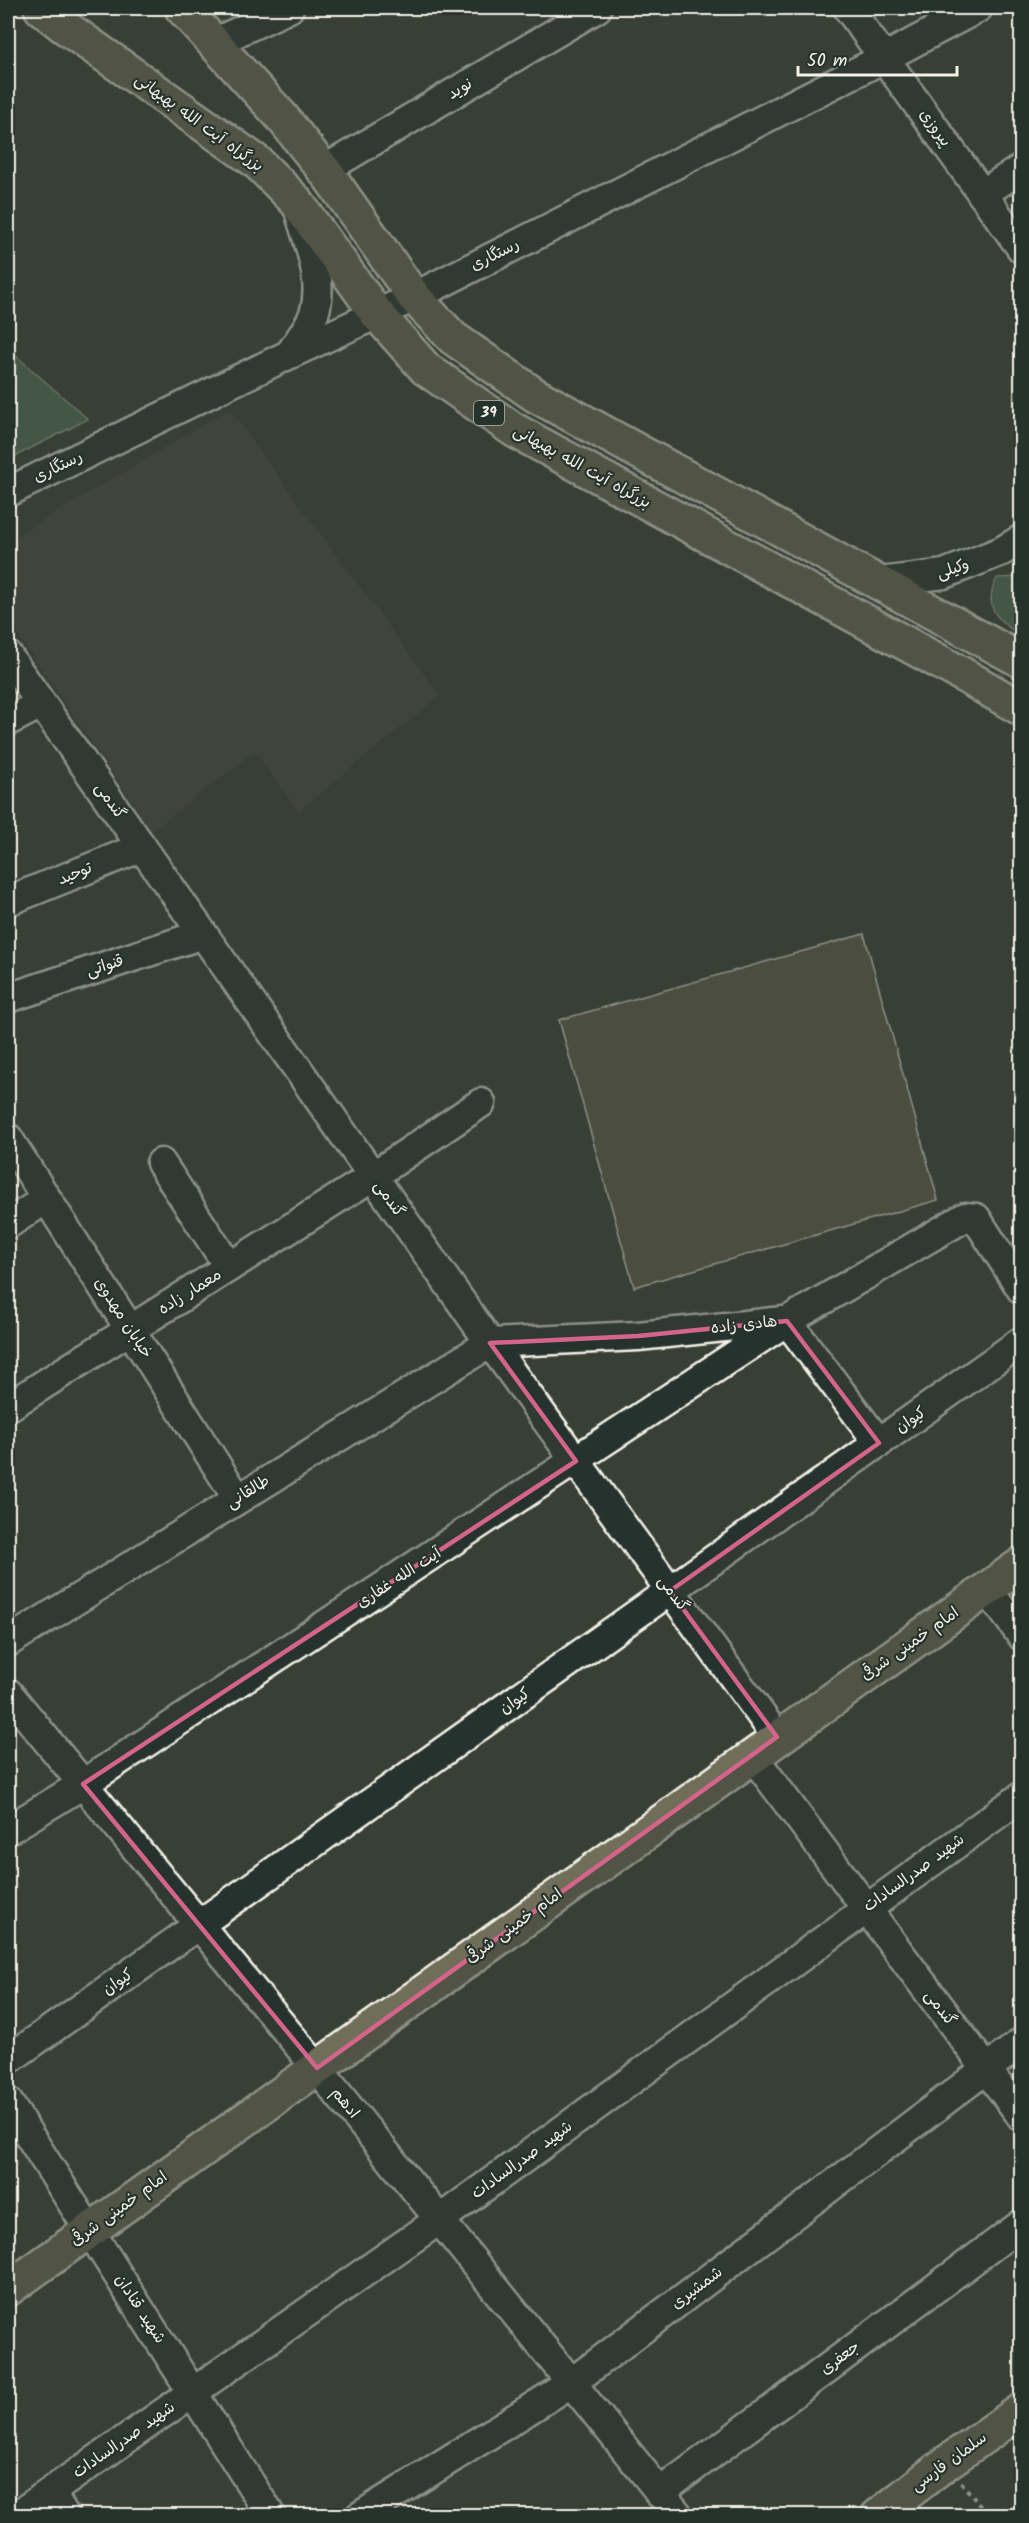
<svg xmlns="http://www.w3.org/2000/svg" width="1029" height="2523" viewBox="0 0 1029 2523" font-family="Kalam,'Playpen Sans Arabic',sans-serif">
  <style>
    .built { fill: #484c3f }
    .green { fill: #527159; stroke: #a3b1a0; stroke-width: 1.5 }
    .building { fill: #625e4b; stroke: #f4f1e8; stroke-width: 1.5 }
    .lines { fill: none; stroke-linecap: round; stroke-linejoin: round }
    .minor-casing { stroke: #f4f1e8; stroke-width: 33 }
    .major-casing { stroke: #f4f1e8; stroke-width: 38 }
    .highway-casing { stroke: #f4f1e8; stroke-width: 38 }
    .path { stroke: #f4f1e8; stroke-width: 4; stroke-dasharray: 4.5 4.5; stroke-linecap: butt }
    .minor { stroke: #26332d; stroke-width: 28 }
    .major { stroke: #706e59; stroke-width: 33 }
    .highway { stroke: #706e59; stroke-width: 33 }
    .marked { fill: none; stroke: #d4648c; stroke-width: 4.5; stroke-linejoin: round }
    .labels { text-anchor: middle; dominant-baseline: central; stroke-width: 4.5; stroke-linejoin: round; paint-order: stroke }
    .shield { fill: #26332d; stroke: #b6b8b0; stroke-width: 1.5 }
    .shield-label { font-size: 15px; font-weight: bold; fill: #f4f1e8 }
    .street-label { font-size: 16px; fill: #f4f1e8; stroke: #26332d }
  </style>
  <rect width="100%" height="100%" fill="#384036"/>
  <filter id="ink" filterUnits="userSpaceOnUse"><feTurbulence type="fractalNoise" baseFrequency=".0167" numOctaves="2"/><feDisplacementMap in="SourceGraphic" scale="12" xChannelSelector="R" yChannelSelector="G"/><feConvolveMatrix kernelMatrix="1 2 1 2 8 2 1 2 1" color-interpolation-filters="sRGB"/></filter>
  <g filter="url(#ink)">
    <polygon class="built" points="229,409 440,696 298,811 255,751 152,831 8,620 8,541"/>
    <g class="green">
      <polygon points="8,349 88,419 8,460"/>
      <path d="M1021,577H1022L1021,636C997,620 982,607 997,578Z"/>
    </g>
    <polygon class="building" points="864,934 938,1200 634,1287 559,1020"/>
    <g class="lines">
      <defs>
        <g id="minor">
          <polyline points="848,8 1022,249"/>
          <polyline points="214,43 289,8"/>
          <polyline points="324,170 597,8"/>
          <polyline points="982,194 1022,168"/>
          <path d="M290,354C297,342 309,328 314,314C325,280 308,243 299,210"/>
          <polyline points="8,492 290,354 414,297 884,58 978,8"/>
          <polyline points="880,582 944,574 1002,551 1022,539"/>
          <polyline points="8,656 490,1343 777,1737"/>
          <polyline points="8,721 41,704"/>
          <polyline points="8,901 142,847"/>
          <polyline points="8,998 203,934"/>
          <polyline points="8,1138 238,1499"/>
          <polyline points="161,1163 229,1267"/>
          <polyline points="8,1224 46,1199"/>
          <polyline points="787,1321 879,1443"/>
          <polyline points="8,1407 373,1176 481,1103"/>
          <polyline points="987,1589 1022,1636"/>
          <polyline points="8,1642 490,1343 638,1336 783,1321"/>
          <polyline points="8,1693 317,2068 679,2516"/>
          <polyline points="752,1755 1022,2117"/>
          <polyline points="8,1830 83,1784 787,1321 965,1217 976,1218 1022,1290"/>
          <polyline points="8,2060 1022,1341"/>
          <polyline points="8,2102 271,2516"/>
          <polyline points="50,2492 65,2516"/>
          <polyline points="659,2493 1022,2224"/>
          <polyline points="16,2516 439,2220 1022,1796"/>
          <polyline points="360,2516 571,2383 1022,2042"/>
        </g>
        <g id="major">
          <polyline points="8,2289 1022,1564"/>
          <polyline points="878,2516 946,2463 1022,2410"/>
        </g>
        <g id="highway">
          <polyline points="41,8 65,27 257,162 296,201 377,314 426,369 514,430 960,673 1022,709"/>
          <polyline points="182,8 281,116 331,179 414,297 453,338 535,395 1022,661"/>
        </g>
      </defs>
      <use href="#minor" class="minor-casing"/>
      <use href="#major" class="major-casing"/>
      <use href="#highway" class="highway-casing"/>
      <polyline class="path" points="961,2482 988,2516"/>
      <use href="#minor" class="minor"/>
      <use href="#major" class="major"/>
      <use href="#highway" class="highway"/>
    </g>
  </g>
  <path d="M0 0H1029V2523H0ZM787,1321L879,1443L670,1591L777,1737L317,2068L83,1784L576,1461L490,1343L638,1336Z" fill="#384036" fill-opacity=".55" fill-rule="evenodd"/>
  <path class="marked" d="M787,1321L879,1443L670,1591L777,1737L317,2068L83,1784L576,1461L490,1343L638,1336Z"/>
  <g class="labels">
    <rect class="shield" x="474" y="401" width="30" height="24" rx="4.5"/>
    <g class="shield-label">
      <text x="489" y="413">39</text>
    </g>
    <g class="street-label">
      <text transform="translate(460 89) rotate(-31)">نوید</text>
      <text transform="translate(199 123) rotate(36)">بزرگراه آیت الله بهبهانی</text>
      <text transform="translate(935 128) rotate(54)">پیروزی</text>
      <text transform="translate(495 255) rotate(-27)">رستگاری</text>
      <text transform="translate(58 467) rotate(-26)">رستگاری</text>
      <text transform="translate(582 467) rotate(29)">بزرگراه آیت الله بهبهانی</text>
      <text transform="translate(953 569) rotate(-18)">وکیلی</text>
      <text transform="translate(110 801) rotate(55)">گندمی</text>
      <text transform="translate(75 874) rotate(-22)">توحید</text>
      <text transform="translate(105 966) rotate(-18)">قنواتی</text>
      <text transform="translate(389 1199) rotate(55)">گندمی</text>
      <text transform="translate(190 1292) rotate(-32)">معمار زاده</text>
      <text transform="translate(123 1318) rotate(57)">خیابان مهدوی</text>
      <text transform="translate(744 1325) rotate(-6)">هادی زاده</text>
      <text transform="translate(911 1420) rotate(-35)">کیوان</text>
      <text transform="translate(248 1492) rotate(-32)">طالقانی</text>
      <text transform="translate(399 1578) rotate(-33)">آیت الله غفاری</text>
      <text transform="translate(673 1594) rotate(54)">گندمی</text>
      <text transform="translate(910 1644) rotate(-35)">امام خمینی شرقی</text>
      <text transform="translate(515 1701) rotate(-35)">کیوان</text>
      <text transform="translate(914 1873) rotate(-36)">شهید صدرالسادات</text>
      <text transform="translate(514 1926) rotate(-36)">امام خمینی شرقی</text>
      <text transform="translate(118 1982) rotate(-35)">کیوان</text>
      <text transform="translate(940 2008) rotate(53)">گندمی</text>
      <text transform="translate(345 2103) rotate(51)">ادهم</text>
      <text transform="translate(522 2160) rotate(-36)">شهید صدرالسادات</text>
      <text transform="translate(119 2209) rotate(-36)">امام خمینی شرقی</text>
      <text transform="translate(697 2288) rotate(-37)">شمشیری</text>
      <text transform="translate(140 2309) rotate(57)">شهید قنادان</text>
      <text transform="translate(840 2358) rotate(-37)">جعفری</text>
      <text transform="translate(124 2440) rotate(-35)">شهید صدرالسادات</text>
      <text transform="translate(949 2462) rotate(-36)">سلمان فارسی</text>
    </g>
  </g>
  <rect width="1029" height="2523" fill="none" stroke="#26332d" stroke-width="30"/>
  <rect x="15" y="15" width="999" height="2493" fill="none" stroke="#f4f1e8" stroke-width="2" filter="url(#ink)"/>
  <path d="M798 66v9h159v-9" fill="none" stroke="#f4f1e8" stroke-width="3"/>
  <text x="807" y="66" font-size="18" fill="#f4f1e8" stroke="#26332d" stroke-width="4.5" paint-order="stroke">50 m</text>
</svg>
